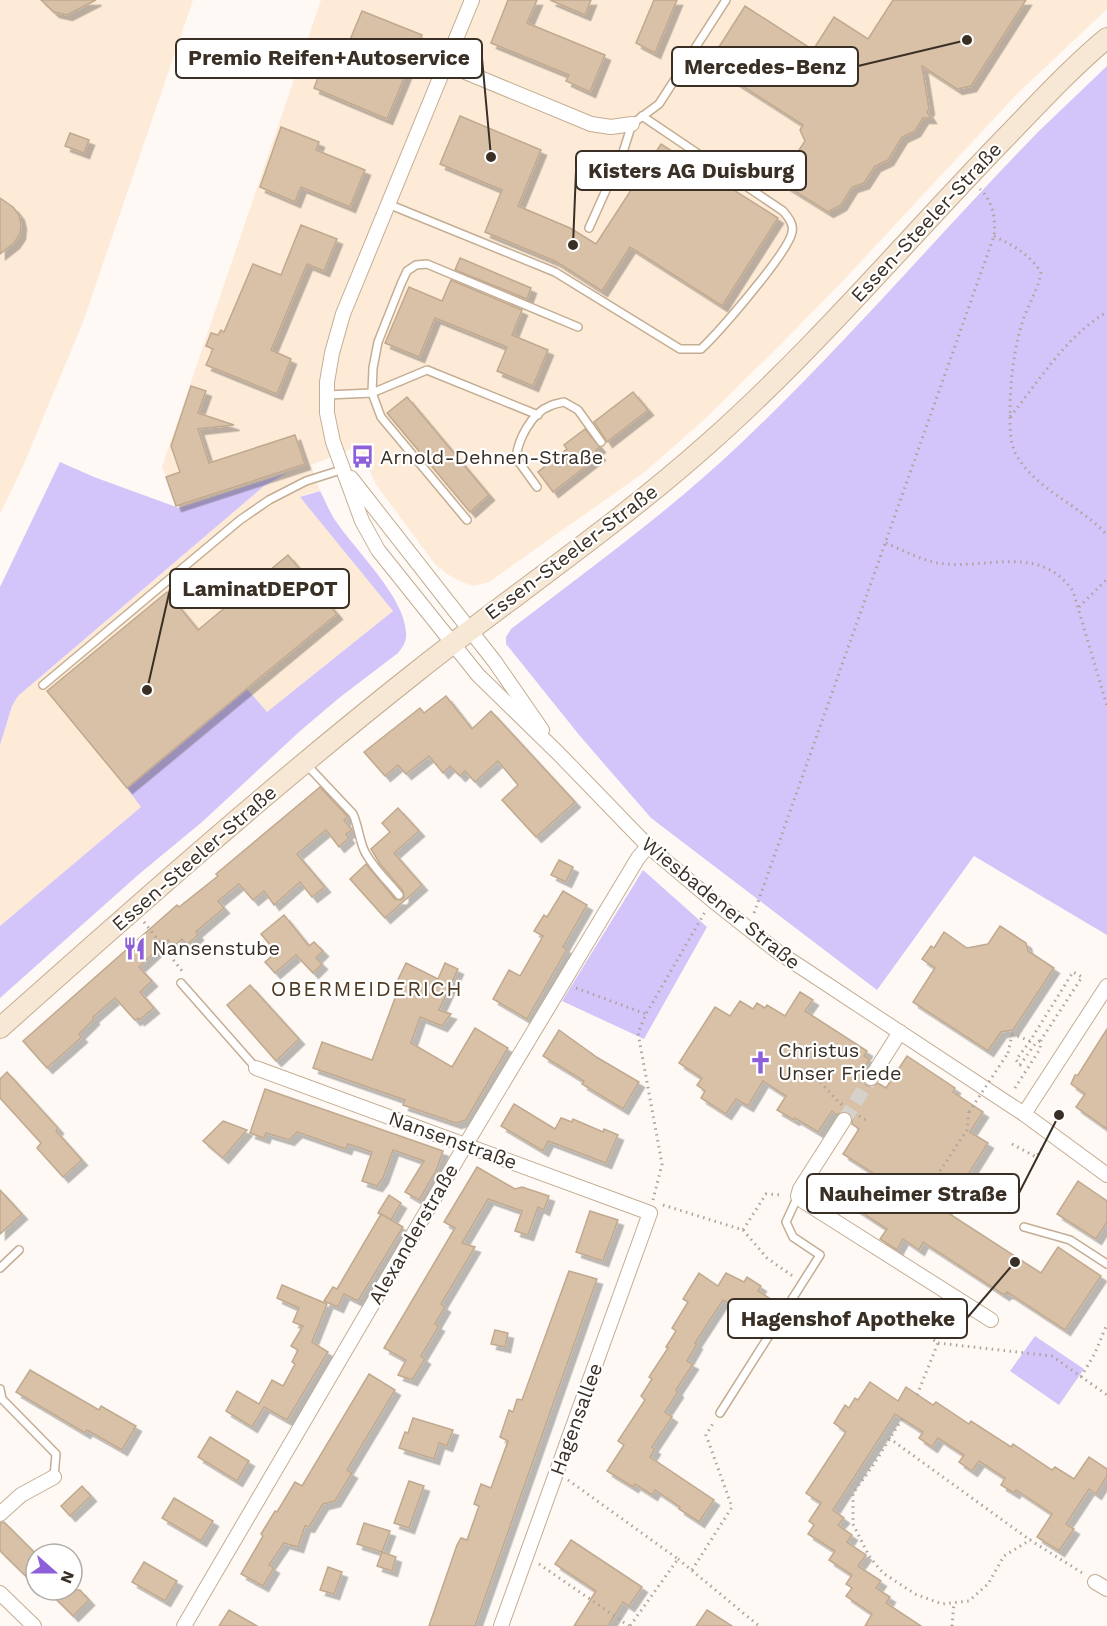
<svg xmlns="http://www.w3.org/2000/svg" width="1107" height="1626" viewBox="0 0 1107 1626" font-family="'Work Sans',sans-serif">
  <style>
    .built { fill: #fdebd7 }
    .green { fill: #d3c5f9 }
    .building { fill: #d9c1a7; stroke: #c0a98f; stroke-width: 1.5; filter: url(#shadow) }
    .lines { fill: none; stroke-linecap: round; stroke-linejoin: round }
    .minor-tunnel { stroke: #d7d1cb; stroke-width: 14; stroke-dasharray: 14 7; stroke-linecap: butt }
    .service-casing { stroke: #c4ad93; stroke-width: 10 }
    .minor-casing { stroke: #c4ad93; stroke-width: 16 }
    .secondary-casing { stroke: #c4ad93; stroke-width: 22 }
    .path { stroke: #aca49d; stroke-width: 3; stroke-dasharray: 1.5 4.5; stroke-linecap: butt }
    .service { stroke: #fff; stroke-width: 7 }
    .minor { stroke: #fff; stroke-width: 14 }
    .secondary { stroke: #f7e7d5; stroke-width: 20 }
    .path-bridge { stroke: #aca49d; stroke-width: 3; stroke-dasharray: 1.5 4.5; stroke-linecap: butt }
    .labels { text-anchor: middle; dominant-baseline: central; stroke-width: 4.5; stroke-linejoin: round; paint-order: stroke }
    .street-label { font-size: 20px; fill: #392f25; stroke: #fff }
    .poi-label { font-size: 20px; fill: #392f25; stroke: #fff; text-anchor: start }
    .neighbourhood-label { font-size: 21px; letter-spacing: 1.5px; fill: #4f3b24; stroke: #fff }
    .leader { fill: none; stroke: #392f25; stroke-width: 2 }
    .callout-dot { fill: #392f25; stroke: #fff; stroke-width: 2 }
    .callout { fill: #fff; stroke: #392f25; stroke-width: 2 }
    .callout-label { font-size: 21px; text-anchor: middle; font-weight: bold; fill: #392f25 }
  </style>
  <defs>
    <filter id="shadow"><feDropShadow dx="5.5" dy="5.5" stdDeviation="0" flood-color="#0004"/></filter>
  </defs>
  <rect width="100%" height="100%" fill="#fef9f4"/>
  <g class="built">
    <polygon points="0,0 193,0 83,322 23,466 0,514"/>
    <polygon points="321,0 1107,0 1107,9 1016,95 838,286 777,348 707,417 646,471 489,582 474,586 462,582 447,574 435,564 377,486 358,446 311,465 320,491 310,493 301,497 393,611 267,712 247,690 128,788 142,807 0,926 0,745 12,706 18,696 264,486 284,475 179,508 162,467"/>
  </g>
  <g class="green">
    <path d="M1107,66V935L974,856L877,990L651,818L580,736L515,655L506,644V637L511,629C588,570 667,513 737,447C843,347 937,236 1038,132C1061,110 1084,88 1107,66Z"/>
    <polygon points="60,462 94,477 179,508 287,473 264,486 18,696 12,706 0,745 0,587"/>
    <path d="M320,491C325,500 329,511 335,520C355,550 404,596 406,632C407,641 403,647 398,653L339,698L299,732L202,822L138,875L0,998V926L141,807L127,788L247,689L267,712L393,611L300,497Z"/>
    <polygon points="643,870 707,927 644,1039 562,1001"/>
    <polygon points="1035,1336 1084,1369 1059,1405 1010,1371"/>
  </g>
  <g class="building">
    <polygon points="41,0 96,0 67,15 54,12"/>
    <polygon points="508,0 537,0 527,23 605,55 590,92 566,81 569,75 491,43"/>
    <polygon points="550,0 591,0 585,15"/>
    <polygon points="654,0 677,0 655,53 636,43"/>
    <polygon points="893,0 1026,0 971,86 957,89 922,66 929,109 927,112 931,118 923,118 915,131 902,137 888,160 875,166 864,183 852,187 841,205 828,212 785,185 786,170 805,141 800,130 803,125 708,64 745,6 813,50 834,17 868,39"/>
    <polygon points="362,11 422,35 387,119 314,88 323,65 337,71"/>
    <polygon points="460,116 541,150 518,206 570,228 596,244 661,144 778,218 722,306 630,247 602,291 555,261 485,232 502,190 440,164"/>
    <polygon points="281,127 319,142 316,150 365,170 350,207 301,187 295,202 260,187"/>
    <polygon points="70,133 89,140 84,153 65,146"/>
    <polygon points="0,198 13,207 19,215 21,224 20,234 14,243 0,254"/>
    <polygon points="301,225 337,239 324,271 307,264 271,350 291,359 277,394 206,365 213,349 206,346 211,333 218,335 221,330 224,332 253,264 281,275"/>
    <polygon points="460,258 531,288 527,299 455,270"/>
    <polygon points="451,280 522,310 512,335 548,350 533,386 497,371 507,347 435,318 419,357 385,343 409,287 442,301"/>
    <polygon points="191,386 206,391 198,413 234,425 198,429 209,463 295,435 305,464 176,506 166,477 180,472 171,446"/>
    <polygon points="633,392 648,410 607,442 594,422"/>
    <polygon points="407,397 489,495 470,512 387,413"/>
    <polygon points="585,429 600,447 596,450 600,455 553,492 538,472 567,449 564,445"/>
    <polygon points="288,555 337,614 127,788 47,691 167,592 198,630"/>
    <polygon points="446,696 472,729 491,711 575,802 536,837 502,800 518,785 498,761 475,782 465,771 460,776 450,766 443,773 429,756 406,774 398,765 385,776 364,752 420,708 424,713"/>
    <polygon points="320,787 348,817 344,820 352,830 346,834 349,838 339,847 326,830 297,854 325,887 312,897 300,882 274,905 264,891 253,900 239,884 218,901 224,908 196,932 198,935 187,945 182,939 173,947 168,940 139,967 152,981 140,992 154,1008 139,1020 138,1018 135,1020 115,998 93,1017 94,1019 79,1034 82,1037 47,1068 23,1041 177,905 179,907 218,876 216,874"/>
    <polygon points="398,808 419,831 394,853 422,885 385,918 350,879 366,864 395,899 401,900 404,897 403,891 380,864 371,849 390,832 382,823"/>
    <polygon points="559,860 573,867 566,882 551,875"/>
    <polygon points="563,891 587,905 563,947 567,949 527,1019 493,999 509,970 520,976 543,936 534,931 544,915 547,917"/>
    <polygon points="284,915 309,946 314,942 323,951 316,958 322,964 313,973 296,955 275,973 265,962 276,952 261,934"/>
    <polygon points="1000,926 1026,943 1028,951 1054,968 1013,1030 1001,1032 988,1051 913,1002 935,968 922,959 931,946 934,948 944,932 967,948 988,944"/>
    <polygon points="406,963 438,979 445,963 458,969 439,1010 451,1014 442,1026 420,1017 411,1043 452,1067 475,1028 508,1048 466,1120 456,1123 403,1105 405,1100 313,1068 322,1042 372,1060 398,990 394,988"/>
    <polygon points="250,985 299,1039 276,1061 227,1005"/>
    <polygon points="800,992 813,1000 805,1011 867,1051 864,1056 870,1059 861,1072 863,1074 862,1078 866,1085 871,1087 878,1083 886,1088 907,1056 955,1088 953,1092 983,1112 970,1132 988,1143 945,1211 1041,1273 1058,1247 1101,1276 1065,1330 1007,1292 1004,1295 923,1242 919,1250 903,1239 897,1250 880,1239 887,1229 855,1208 876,1175 843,1154 859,1129 852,1124 852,1116 848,1112 844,1111 837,1115 832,1111 818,1132 795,1118 794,1120 777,1110 786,1096 763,1081 748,1106 736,1099 726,1114 701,1098 705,1091 697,1085 702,1078 679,1063 715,1007 730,1016 740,1001 753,1009 757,1003 765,1008 767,1005 785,1016"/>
    <polygon points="1107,1029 1107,1129 1076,1107 1085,1094 1071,1084 1075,1075 1078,1075"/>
    <polygon points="559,1030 598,1058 639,1082 623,1109 582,1084 584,1081 543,1056"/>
    <polygon points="7,1072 58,1128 56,1131 82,1160 63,1177 37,1148 41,1143 0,1098 0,1079"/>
    <polygon points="265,1089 443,1151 436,1171 419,1200 405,1192 424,1161 393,1150 383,1178 377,1186 362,1181 372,1152 348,1144 346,1149 297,1132 289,1140 266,1133 264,1138 250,1133"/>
    <polygon points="514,1104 555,1129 561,1118 572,1122 573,1119 603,1132 604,1129 618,1135 606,1163 548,1141 543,1151 501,1126"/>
    <polygon points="223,1121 247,1130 223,1158 203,1141"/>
    <polygon points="477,1167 515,1189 522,1187 549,1196 544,1210 538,1207 528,1235 515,1231 522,1211 488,1199 462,1243 475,1247 441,1304 445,1307 435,1324 439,1326 421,1356 425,1359 412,1380 398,1375 406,1360 384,1348 455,1228 444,1222"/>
    <polygon points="1078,1181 1107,1201 1107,1222 1096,1239 1057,1214"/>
    <polygon points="0,1190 22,1214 0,1234"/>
    <polygon points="389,1195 401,1203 391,1220 378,1213"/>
    <polygon points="590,1211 618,1220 603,1261 576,1252"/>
    <polygon points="381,1214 403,1227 358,1301 344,1294 338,1307 324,1301 333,1287 337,1289"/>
    <polygon points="569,1271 597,1279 475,1626 429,1626 457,1545 461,1538 467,1540 479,1506 474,1504 481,1484 491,1488 508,1441 500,1437 509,1410 513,1412 517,1399 522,1400"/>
    <polygon points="699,1273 718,1286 726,1273 744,1282 747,1277 761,1286 758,1291 777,1303 763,1325 723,1300 695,1343 697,1344 687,1361 693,1364 676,1390 678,1392 665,1412 672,1417 652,1447 655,1449 650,1457 714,1500 699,1522 679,1509 680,1507 655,1490 652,1495 635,1484 633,1487 607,1471 624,1445 618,1441 645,1400 641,1396 652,1379 649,1377 668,1348 666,1347 676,1331 672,1328 688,1302 683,1299"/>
    <polygon points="282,1285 327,1304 312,1342 328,1352 287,1420 264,1407 252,1427 226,1411 237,1391 259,1404 272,1380 283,1386 295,1364 292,1362 298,1350 291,1346 303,1326 293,1322 299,1308 277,1298"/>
    <polygon points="495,1330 508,1333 505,1347 491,1344"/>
    <polygon points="30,1370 99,1410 101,1406 136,1426 122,1450 87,1430 85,1433 16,1392"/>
    <polygon points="369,1374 395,1390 347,1470 352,1473 335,1501 323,1504 309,1527 305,1526 298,1547 284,1543 269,1565 274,1568 263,1586 241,1574 263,1536 261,1534 275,1511 277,1512 295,1482 302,1486"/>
    <polygon points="870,1382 898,1401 906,1387 933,1405 936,1402 969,1424 971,1421 1011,1447 1013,1444 1052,1470 1055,1467 1074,1479 1089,1457 1107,1469 1107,1476 1096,1494 1089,1489 1066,1524 1074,1529 1059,1551 1037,1537 1052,1514 1016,1490 1014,1493 1001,1485 1005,1478 979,1461 972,1471 959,1462 964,1455 938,1438 932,1447 919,1438 923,1432 895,1414 833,1510 844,1518 838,1525 852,1535 847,1542 866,1555 858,1566 881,1581 876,1588 890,1597 886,1603 921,1626 865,1626 872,1614 846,1596 852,1588 846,1584 852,1575 829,1560 835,1551 808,1534 814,1525 809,1521 821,1503 806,1493 846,1432 834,1423 845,1405 849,1408 855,1398 858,1400"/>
    <polygon points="413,1418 453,1430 447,1446 439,1443 434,1459 399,1448 405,1432 408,1433"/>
    <polygon points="210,1437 249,1461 237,1481 198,1457"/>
    <polygon points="409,1481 424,1486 409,1528 394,1523"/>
    <polygon points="82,1486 91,1496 70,1516 61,1506"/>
    <polygon points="174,1498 213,1521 201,1541 162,1518"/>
    <polygon points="4,1522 36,1554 36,1586 0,1551 0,1523"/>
    <polygon points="364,1523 390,1531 382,1552 357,1544"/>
    <polygon points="571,1540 642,1587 629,1606 623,1602 608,1626 574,1626 596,1591 555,1564"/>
    <polygon points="382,1552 396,1557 392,1571 377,1566"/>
    <polygon points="144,1562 177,1581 165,1601 132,1582"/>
    <polygon points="328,1567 342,1572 334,1594 320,1590"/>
    <polygon points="47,1590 80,1590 89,1600 73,1616"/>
    <polygon points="229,1610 257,1626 219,1626"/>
    <polygon points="707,1610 732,1626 696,1626"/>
  </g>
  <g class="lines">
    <polyline class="minor-tunnel" points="844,1120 871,1078"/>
    <defs>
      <g id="service">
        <path d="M388,204L555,272L680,349H701C718,333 789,252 792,232C794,224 788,217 783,211L642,116"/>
        <polyline points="589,228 623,152 632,124 659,104 726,0"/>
        <polyline points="327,395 372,393 381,417 467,520"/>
        <polyline points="538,415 427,370 372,393 373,368 378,342 401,284 407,271 416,265 427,264 578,327"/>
        <path d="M537,487L516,458C518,440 531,413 550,406C554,404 560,403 564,402L578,410L601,442"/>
        <polyline points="43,685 240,520 269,500 306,481 344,469"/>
        <path d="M306,764L353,814C358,825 359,838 364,850C372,867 387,880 399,895"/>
        <polyline points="181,983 256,1068"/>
        <polyline points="1024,1227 1070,1240 1107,1264"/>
        <polyline points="0,1268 19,1250"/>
        <polyline points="0,1389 2,1399 56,1454 54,1477"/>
        <polyline points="720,1413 820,1255 793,1237 786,1222 798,1196"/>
      </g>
      <g id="minor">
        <polyline points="472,0 343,314 332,353 327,382 327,413 333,442 362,521 378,550 478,675 559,754 648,846 712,900 778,952 1024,1114 1107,1175"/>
        <polyline points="446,64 591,124 611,127 632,124"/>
        <polyline points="351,478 495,662 542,730"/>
        <polyline points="256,1068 650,1213 501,1626"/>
        <polyline points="871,1078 900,1032"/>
        <polyline points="1024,1114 1107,986"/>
        <polyline points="844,1120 800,1189 798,1196 803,1201 991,1320"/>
        <polyline points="0,1514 21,1495 54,1477"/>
        <polyline points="1095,1582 1107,1589"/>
        <polyline points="0,1593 34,1626"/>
        <polyline points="184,1626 466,1144 638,858 648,846"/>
      </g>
      <path id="secondary" d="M0,1028C136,907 272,786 415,673C512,596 616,526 709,443C815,349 907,239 1006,137C1039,103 1071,68 1107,38"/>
    </defs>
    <use href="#service" class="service-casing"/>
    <use href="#minor" class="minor-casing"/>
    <use href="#secondary" class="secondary-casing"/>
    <g class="path">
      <path d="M994,236C1014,246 1028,253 1041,272C1038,290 1029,303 1023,320C1013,352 1010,383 1010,417C1039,381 1066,336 1107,312"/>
      <path d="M1010,417C1010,430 1010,446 1018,458C1039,491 1081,506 1107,535"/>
      <path d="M886,543C902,550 921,560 938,563C986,571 1038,542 1073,591L1107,706"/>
      <polyline points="1079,607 1107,579"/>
      <path d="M754,913L994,236C996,218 993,202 980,189"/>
      <polyline points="144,922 182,971"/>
      <polyline points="576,988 646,1014"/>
      <polyline points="1012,1034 1030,1041 1073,972 1082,977 1041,1040 1040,1049 1013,1091"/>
      <polyline points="1030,1041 1016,1060 1020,1065 1035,1044 1041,1040"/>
      <polyline points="1008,1053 1013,1030"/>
      <path d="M815,1079C827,1086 832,1098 844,1106"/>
      <polyline points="859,1116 868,1121"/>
      <polyline points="1012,1144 1036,1157 1044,1145"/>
      <polyline points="940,1171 967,1130 969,1112"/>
      <polyline points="653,1200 662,1164 638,1033 646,1014 705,912"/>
      <polyline points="663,1205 743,1230 766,1194 783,1195"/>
      <polyline points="743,1230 767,1258 794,1277"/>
      <polyline points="938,1343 1052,1356 1107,1395"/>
      <polyline points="1081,1377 1095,1353 1107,1324"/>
      <polyline points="917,1395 938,1343 924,1333"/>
      <polyline points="902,1419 872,1467 853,1493 853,1524 869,1556 883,1573 915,1594 942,1604 969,1601 988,1584 1004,1556 1030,1540 1084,1574"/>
      <polyline points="889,1438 1030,1540"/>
      <polyline points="568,1480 678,1559 630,1626"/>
      <polyline points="678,1559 759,1626"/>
      <polyline points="539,1564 629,1626"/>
      <polyline points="692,1570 732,1507 706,1435 714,1422"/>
      <polyline points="952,1626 954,1602"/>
    </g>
    <use href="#service" class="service"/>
    <use href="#minor" class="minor"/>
    <use href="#secondary" class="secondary"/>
    <polyline class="path-bridge" points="969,1112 1008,1053"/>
  </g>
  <defs>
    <symbol id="bus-bare" viewBox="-9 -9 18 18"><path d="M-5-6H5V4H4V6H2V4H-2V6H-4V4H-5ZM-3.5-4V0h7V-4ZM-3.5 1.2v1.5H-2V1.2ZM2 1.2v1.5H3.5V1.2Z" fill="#8d60da" stroke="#fff" stroke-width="2.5" paint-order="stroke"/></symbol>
    <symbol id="restaurant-bare" viewBox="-9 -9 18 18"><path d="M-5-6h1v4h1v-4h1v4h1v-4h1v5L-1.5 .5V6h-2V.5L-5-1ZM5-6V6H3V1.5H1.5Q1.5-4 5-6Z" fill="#8d60da" stroke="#fff" stroke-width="2.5" paint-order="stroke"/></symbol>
    <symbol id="church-bare" viewBox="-9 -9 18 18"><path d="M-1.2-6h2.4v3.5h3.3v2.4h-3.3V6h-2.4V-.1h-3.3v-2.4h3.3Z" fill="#8d60da" stroke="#fff" stroke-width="2.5" paint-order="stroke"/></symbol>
  </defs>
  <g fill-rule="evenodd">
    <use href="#bus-bare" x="346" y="440" width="33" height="33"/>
    <use href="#restaurant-bare" x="118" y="932" width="33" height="33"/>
    <use href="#church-bare" x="744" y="1046" width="33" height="33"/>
  </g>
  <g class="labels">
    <g class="street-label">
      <text transform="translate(926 222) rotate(-47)">Essen-Steeler-Straße</text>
      <text transform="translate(571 552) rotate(-37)">Essen-Steeler-Straße</text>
      <text transform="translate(194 858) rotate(-41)">Essen-Steeler-Straße</text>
      <text transform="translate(721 903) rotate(39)">Wiesbadener Straße</text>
      <text transform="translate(453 1140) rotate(20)">Nansenstraße</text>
      <text transform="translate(413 1234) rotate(-60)">Alexanderstraße</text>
      <text transform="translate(576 1419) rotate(-70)">Hagensallee</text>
    </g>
    <g class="poi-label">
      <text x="380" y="457">Arnold-Dehnen-Straße</text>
      <text x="152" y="948">Nansenstube</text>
      <text x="778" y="1050">Christus<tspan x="778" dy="23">Unser Friede</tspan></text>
    </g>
    <g class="neighbourhood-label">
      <text x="367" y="988">OBERMEIDERICH</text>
    </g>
  </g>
  <path class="leader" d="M491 157L482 58M967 40L858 66M573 245L576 171M147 690L170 589M1059 1115L1019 1193M1015 1262L967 1318"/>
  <g class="callout-dot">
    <circle cx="491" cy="157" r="6"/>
    <circle cx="967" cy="40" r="6"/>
    <circle cx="573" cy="245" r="6"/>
    <circle cx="147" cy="690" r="6"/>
    <circle cx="1059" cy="1115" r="6"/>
    <circle cx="1015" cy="1262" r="6"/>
  </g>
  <g class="callout">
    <rect x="176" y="39" width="306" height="39" rx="6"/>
    <rect x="672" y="47" width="186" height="39" rx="6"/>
    <rect x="576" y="151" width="230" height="39" rx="6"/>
    <rect x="170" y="569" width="179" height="39" rx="6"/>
    <rect x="807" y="1174" width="212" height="39" rx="6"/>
    <rect x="728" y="1299" width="239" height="39" rx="6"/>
  </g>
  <g class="callout-label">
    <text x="329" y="65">Premio Reifen+Autoservice</text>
    <text x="765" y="74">Mercedes-Benz</text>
    <text x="691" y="178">Kisters AG Duisburg</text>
    <text x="260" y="596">LaminatDEPOT</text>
    <text x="913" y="1201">Nauheimer Straße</text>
    <text x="848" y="1326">Hagenshof Apotheke</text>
  </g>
  <g transform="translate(54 1572) rotate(111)"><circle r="28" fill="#ffffff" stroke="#b0aca8" stroke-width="1.5"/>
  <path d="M0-4.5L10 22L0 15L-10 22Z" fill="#8d60da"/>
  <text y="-9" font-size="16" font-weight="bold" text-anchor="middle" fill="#392f25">N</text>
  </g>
</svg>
